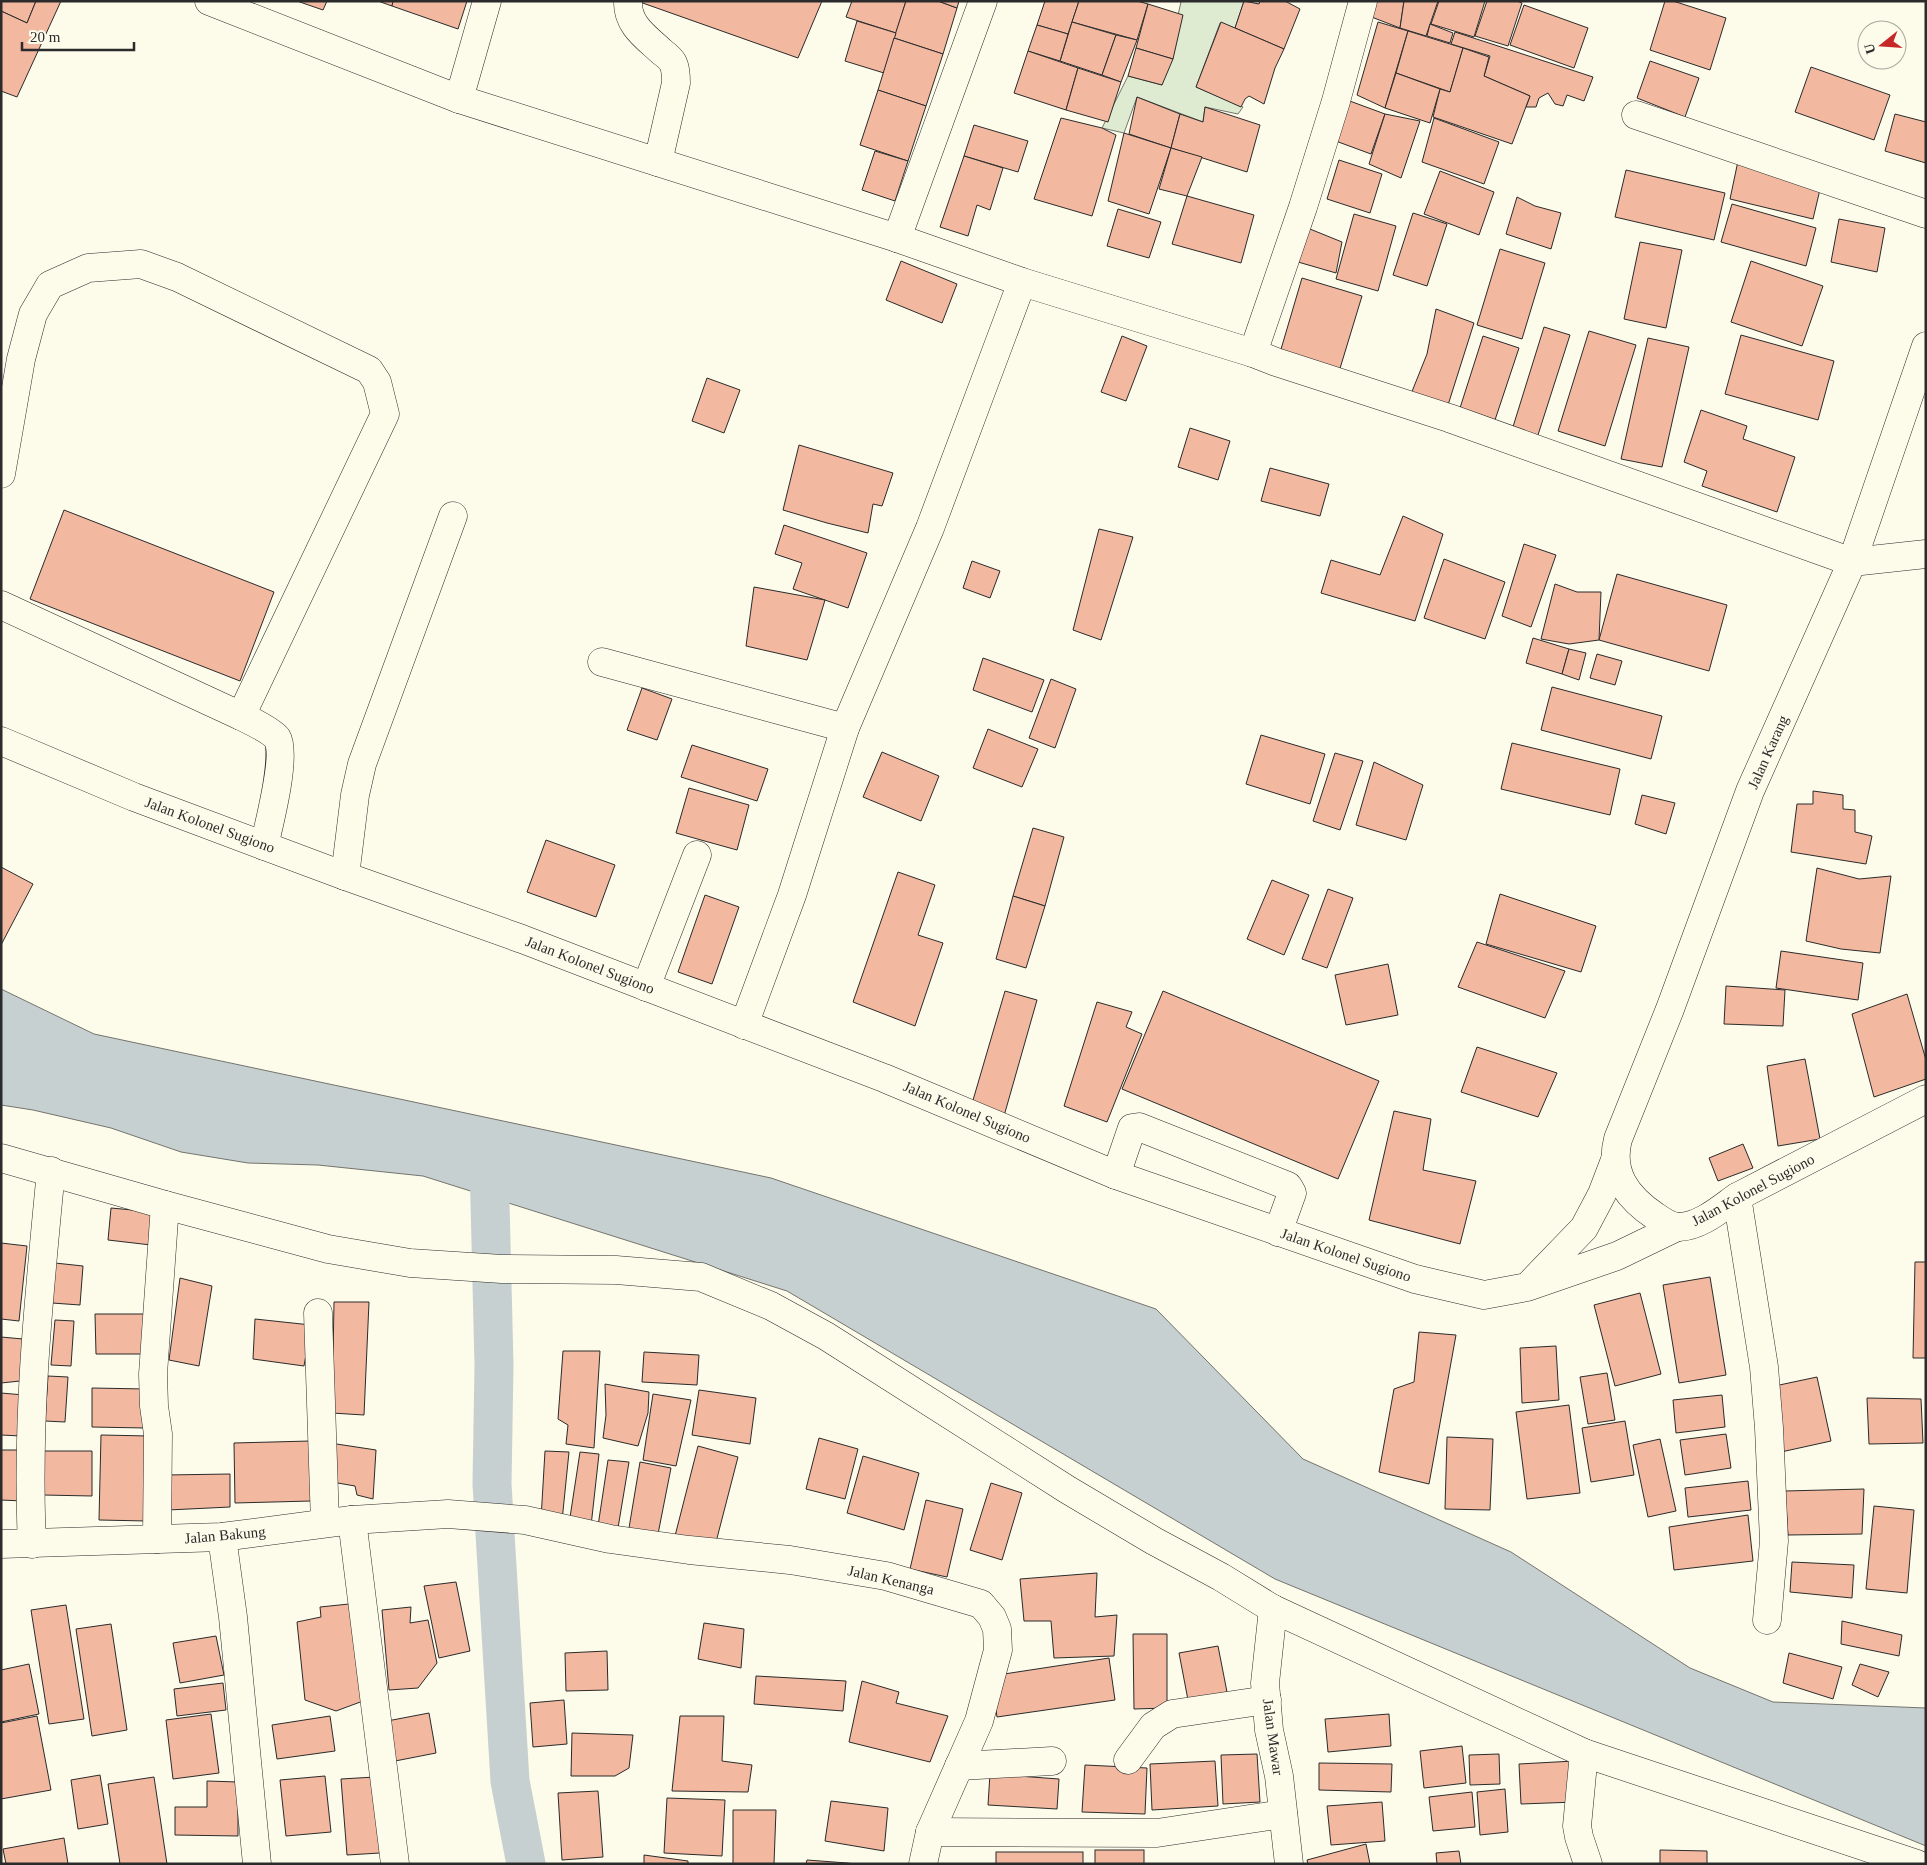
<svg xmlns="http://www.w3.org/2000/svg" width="1927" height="1865" viewBox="0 0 1927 1865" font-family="Georgia,serif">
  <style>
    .green { fill: #deebd1; stroke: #74746e }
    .water { fill: #c7d0d0; stroke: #74746e }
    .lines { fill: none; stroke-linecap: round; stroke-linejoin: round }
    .canal { stroke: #c7d0d0; stroke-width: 39 }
    .building { fill: #f2b8a0; stroke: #2b2b2b }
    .minor-casing { stroke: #2b2b2b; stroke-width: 29 }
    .major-casing { stroke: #2b2b2b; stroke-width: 29 }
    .minor { stroke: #fdfbea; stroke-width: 28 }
    .major { stroke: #fdfbea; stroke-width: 28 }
    .labels { text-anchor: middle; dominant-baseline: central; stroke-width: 4; stroke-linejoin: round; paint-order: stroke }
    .street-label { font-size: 15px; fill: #2b2b2b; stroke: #fdfbea }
  </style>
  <rect width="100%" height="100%" fill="#fdfbea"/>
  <polygon class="green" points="1178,1 1244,1 1235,28 1220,23 1196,87 1243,107 1238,114 1205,107 1203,122 1137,97 1124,133 1102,128 1128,76 1162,85 1181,2"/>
  <polygon class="water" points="1,989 94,1034 771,1178 1156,1309 1303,1459 1511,1552 1690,1668 1773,1702 1926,1708 1926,1846 1275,1579 787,1291 423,1176 318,1165 248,1163 181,1152 111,1128 33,1110 1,1105"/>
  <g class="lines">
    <polyline class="canal" points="489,1162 494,1365 492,1484 510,1781 526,1864"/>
  </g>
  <g class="building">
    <polygon points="1,1 36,1 27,23 1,11"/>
    <polygon points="36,1 61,1 17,97 1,91 1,11 27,23"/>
    <polygon points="297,1 327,1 323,10"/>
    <polygon points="378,1 393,1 392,6"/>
    <polygon points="393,1 467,1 458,29 392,6"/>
    <polygon points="637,1 822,1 798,58"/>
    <polygon points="852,1 906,1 896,33 846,17"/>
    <polygon points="906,1 938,1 957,8 943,54 894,38"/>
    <polygon points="938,1 959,1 957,8"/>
    <polygon points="1045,1 1079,1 1068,34 1037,25"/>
    <polygon points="1079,1 1137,1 1148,4 1137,40 1072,22"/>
    <polygon points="1244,1 1259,4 1260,1 1285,1 1300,9 1284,49 1235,28"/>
    <polygon points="1373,1 1404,1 1400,28 1369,16"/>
    <polygon points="1404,1 1438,1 1426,36 1400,28"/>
    <polygon points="1439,1 1485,1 1474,37 1431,24"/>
    <polygon points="1487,1 1517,1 1522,3 1508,46 1475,36"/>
    <polygon points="1665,1 1673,1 1726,18 1710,70 1650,50"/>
    <polygon points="1148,4 1183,15 1173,59 1136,48"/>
    <polygon points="1524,5 1588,28 1574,68 1510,45"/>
    <polygon points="857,21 896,33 884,73 845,61"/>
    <polygon points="1072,22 1116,35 1102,75 1060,61"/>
    <polygon points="1221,22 1284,49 1275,68 1264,104 1249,96 1245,99 1241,107 1196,87"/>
    <polygon points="1378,22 1408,31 1385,108 1357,95"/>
    <polygon points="1430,24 1453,33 1450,43 1427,36"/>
    <polygon points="1037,25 1068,34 1060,61 1028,51"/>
    <polygon points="1408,31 1463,48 1450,92 1396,73"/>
    <polygon points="1455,32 1593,77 1584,101 1567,95 1563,106 1555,104 1548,93 1539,98 1536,107 1526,107 1530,96 1484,76 1490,56 1451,44"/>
    <polygon points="1116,35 1137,40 1121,82 1102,75"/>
    <polygon points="894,38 943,54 926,106 878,90"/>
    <polygon points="1136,48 1173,59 1162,85 1128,76"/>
    <polygon points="1463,48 1489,57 1484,76 1530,96 1512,144 1433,117 1440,89 1450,92"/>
    <polygon points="1028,51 1078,68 1066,110 1014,93"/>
    <polygon points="1650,61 1699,78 1685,117 1637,98"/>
    <polygon points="1811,67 1890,95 1874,140 1795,112"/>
    <polygon points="1078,68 1121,82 1108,122 1066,110"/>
    <polygon points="1396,73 1440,89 1430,123 1385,108"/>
    <polygon points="878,90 926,106 908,161 860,145"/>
    <polygon points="1137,97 1180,114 1171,148 1129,134"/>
    <polygon points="1347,100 1385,114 1371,154 1333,140"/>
    <polygon points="1205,107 1260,125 1247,172 1171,148 1180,114 1203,122"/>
    <polygon points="1385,114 1420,121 1401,178 1369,164"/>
    <polygon points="1895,114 1926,122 1926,163 1885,151"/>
    <polygon points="1061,118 1102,128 1116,135 1092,216 1034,199"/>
    <polygon points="1434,118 1499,142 1484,184 1422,162"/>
    <polygon points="974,125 1028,141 1018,172 964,156"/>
    <polygon points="1124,133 1171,148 1149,214 1108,201"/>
    <polygon points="1171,148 1202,157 1187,196 1159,189"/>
    <polygon points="875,151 908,161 895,201 862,190"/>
    <polygon points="964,156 1003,168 990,210 977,205 968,236 940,227"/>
    <polygon points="1339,160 1382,174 1370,213 1327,199"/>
    <polygon points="1738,161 1822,181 1813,219 1730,199"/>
    <polygon points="1626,170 1725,193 1714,240 1615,217"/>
    <polygon points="1440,171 1494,192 1479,235 1424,214"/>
    <polygon points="1187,196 1254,215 1241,263 1172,244"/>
    <polygon points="1517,197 1535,206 1561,213 1551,249 1506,234"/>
    <polygon points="1732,204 1816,228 1806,266 1721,242"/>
    <polygon points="1118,209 1161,222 1149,258 1107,246"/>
    <polygon points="1413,213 1447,224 1427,286 1393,275"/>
    <polygon points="1354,214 1396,226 1378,291 1336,279"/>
    <polygon points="1839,219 1885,228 1877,272 1831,262"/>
    <polygon points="1305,227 1342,242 1336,273 1298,262"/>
    <polygon points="1640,242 1682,250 1666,328 1624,319"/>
    <polygon points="1500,249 1545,263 1522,339 1477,325"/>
    <polygon points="901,261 957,284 942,323 886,300"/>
    <polygon points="1751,261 1823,286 1802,346 1731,322"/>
    <polygon points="1302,278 1362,296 1338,375 1279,356"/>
    <polygon points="1436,309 1474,323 1448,405 1411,394 1427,354"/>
    <polygon points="1544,327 1570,335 1537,438 1512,430"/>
    <polygon points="1589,331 1636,345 1605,446 1558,431"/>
    <polygon points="1741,335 1834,361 1818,420 1725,394"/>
    <polygon points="1122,336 1147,346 1126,401 1101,392"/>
    <polygon points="1483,336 1519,348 1495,420 1460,408"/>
    <polygon points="1648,338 1689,347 1662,467 1621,459"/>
    <polygon points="707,378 740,390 724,433 692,421"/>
    <polygon points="1701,410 1747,426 1743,439 1795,457 1777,512 1702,486 1707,471 1684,462"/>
    <polygon points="1190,428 1230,441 1218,480 1178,467"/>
    <polygon points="799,445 893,473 882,506 873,504 868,533 827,523 783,510"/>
    <polygon points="1270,468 1329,484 1320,516 1261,501"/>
    <polygon points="64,510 274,592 240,681 30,599"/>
    <polygon points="1403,516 1443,534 1415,621 1321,593 1331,560 1380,575"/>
    <polygon points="784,525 867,553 848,608 793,589 802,563 775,554"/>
    <polygon points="1099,529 1133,537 1101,640 1073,630"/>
    <polygon points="1524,544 1556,555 1531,627 1502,616"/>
    <polygon points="1444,559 1505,582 1485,639 1424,618"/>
    <polygon points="972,561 1000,571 990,598 963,588"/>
    <polygon points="1617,574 1727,605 1709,671 1599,640"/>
    <polygon points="1555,584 1577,592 1601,592 1599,640 1569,644 1541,639"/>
    <polygon points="754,587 825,600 807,660 746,646"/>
    <polygon points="1533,638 1569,649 1562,674 1526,663"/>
    <polygon points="1569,649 1586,653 1579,680 1562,674"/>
    <polygon points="1597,654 1622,661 1615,685 1590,678"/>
    <polygon points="983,658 1044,680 1032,712 973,690"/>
    <polygon points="1051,679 1076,689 1055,748 1029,738"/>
    <polygon points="1552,687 1662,716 1651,759 1541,730"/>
    <polygon points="642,688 672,699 657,740 627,730"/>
    <polygon points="988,729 1038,749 1022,787 973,768"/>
    <polygon points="1261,735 1325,754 1310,804 1246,784"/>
    <polygon points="1512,743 1620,769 1610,815 1501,789"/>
    <polygon points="692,745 768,769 757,801 681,777"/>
    <polygon points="882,752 939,776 921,821 863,797"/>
    <polygon points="1335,753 1363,761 1340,830 1313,821"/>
    <polygon points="1374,762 1423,785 1406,840 1356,825"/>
    <polygon points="689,788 749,805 737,850 676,833"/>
    <polygon points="1813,791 1843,795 1843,809 1855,810 1855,832 1872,836 1866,864 1791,852 1797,804 1813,804"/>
    <polygon points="1642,795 1675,803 1666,834 1635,824"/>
    <polygon points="1033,828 1064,837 1045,906 1013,896"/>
    <polygon points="546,840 615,865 596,917 527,892"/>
    <polygon points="1,867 33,884 1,945"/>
    <polygon points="1817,868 1859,879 1891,876 1880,953 1841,949 1806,941"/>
    <polygon points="898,872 935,885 918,935 943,943 915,1026 853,1002"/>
    <polygon points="1272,880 1309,895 1284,955 1247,939"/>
    <polygon points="1328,889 1353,898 1327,968 1302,959"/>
    <polygon points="1500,894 1596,926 1581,972 1486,944"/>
    <polygon points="705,895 739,907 712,984 678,972"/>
    <polygon points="1013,896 1045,906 1026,968 996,959"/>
    <polygon points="1477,942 1565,971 1545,1018 1458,987"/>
    <polygon points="1781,951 1863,963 1858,1000 1776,988"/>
    <polygon points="1388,964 1398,1015 1346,1025 1335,975"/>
    <polygon points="1726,986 1785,990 1783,1026 1724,1024"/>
    <polygon points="1005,991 1037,1000 1004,1116 971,1107"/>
    <polygon points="1163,991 1379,1081 1338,1179 1122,1089"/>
    <polygon points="1907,994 1926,1060 1926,1079 1874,1097 1852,1014"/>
    <polygon points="1097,1002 1132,1012 1126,1027 1142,1034 1107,1122 1064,1106"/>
    <polygon points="1477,1047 1557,1073 1538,1117 1461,1092"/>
    <polygon points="1805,1059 1820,1139 1778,1146 1767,1066"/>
    <polygon points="1394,1111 1431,1119 1423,1170 1476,1181 1460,1244 1369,1220"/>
    <polygon points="1743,1144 1753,1168 1718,1181 1709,1158"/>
    <polygon points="111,1208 154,1212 151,1245 108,1240"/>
    <polygon points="1,1243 27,1246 19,1321 1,1319"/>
    <polygon points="1915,1262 1926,1262 1926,1358 1913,1358"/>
    <polygon points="55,1263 83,1266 80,1305 52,1303"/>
    <polygon points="1710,1277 1726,1375 1679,1383 1663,1285"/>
    <polygon points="180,1278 212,1286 199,1366 169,1360"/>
    <polygon points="1640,1293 1661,1374 1615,1386 1594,1305"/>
    <polygon points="334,1302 369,1302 364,1415 332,1413"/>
    <polygon points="95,1314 148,1314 148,1354 96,1354"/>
    <polygon points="255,1319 311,1325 304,1366 253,1359"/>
    <polygon points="55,1320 74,1321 71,1366 51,1365"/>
    <polygon points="1419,1332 1456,1335 1429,1484 1379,1472 1394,1389 1414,1382"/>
    <polygon points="1,1337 23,1339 20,1381 1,1383"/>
    <polygon points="1556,1346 1559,1400 1522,1403 1520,1348"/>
    <polygon points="563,1351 600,1351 594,1448 566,1444 568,1425 558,1419"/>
    <polygon points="644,1352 699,1355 697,1385 642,1382"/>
    <polygon points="1607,1373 1615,1420 1588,1424 1580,1377"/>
    <polygon points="48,1376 68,1377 65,1422 45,1421"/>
    <polygon points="1817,1377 1831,1441 1781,1452 1770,1387"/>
    <polygon points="605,1384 649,1392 648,1413 638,1446 603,1438 606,1415"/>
    <polygon points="92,1388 146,1389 145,1428 92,1427"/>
    <polygon points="699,1390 756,1398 750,1444 692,1435"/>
    <polygon points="1,1393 24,1395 21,1436 1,1435"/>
    <polygon points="653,1394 691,1400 676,1466 643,1460"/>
    <polygon points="1722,1395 1725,1427 1676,1433 1673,1400"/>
    <polygon points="1867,1398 1921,1399 1923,1443 1869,1444"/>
    <polygon points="1569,1405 1580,1493 1527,1499 1516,1412"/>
    <polygon points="1625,1421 1634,1475 1591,1482 1582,1428"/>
    <polygon points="1726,1434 1731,1468 1685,1475 1680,1440"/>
    <polygon points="101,1435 149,1436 147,1521 99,1520"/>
    <polygon points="1447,1437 1493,1439 1490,1510 1445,1509"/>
    <polygon points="819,1438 858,1449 845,1499 806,1489"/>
    <polygon points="1660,1439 1676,1511 1648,1517 1633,1445"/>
    <polygon points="310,1441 311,1501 235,1503 234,1443"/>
    <polygon points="330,1443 376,1450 373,1499 357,1495 355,1486 332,1482"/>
    <polygon points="698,1446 738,1457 715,1546 675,1536"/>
    <polygon points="1,1450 22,1450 23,1501 1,1500"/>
    <polygon points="43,1451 92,1451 92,1496 43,1495"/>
    <polygon points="545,1451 569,1452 562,1521 541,1519"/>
    <polygon points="580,1452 599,1454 591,1526 569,1524"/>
    <polygon points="863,1456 919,1473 904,1530 847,1513"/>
    <polygon points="608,1460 629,1462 618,1528 598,1526"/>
    <polygon points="640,1462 671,1468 658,1534 629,1528"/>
    <polygon points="230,1474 230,1507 168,1510 166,1475"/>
    <polygon points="1748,1481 1751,1510 1688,1517 1685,1488"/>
    <polygon points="991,1483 1022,1493 1002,1560 970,1550"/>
    <polygon points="1864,1489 1862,1534 1788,1535 1785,1491"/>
    <polygon points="926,1500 963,1509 947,1577 910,1569"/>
    <polygon points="1874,1506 1914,1510 1907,1593 1866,1589"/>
    <polygon points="1748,1515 1753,1561 1674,1570 1669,1527"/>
    <polygon points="1792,1562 1854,1565 1852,1598 1790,1592"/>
    <polygon points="1097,1573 1095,1617 1117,1615 1114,1656 1054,1658 1051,1621 1024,1621 1020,1579"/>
    <polygon points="456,1582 470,1651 439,1658 424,1586"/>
    <polygon points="349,1604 363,1701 336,1711 305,1700 297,1622 321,1617 320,1607"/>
    <polygon points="66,1605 84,1719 49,1724 31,1610"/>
    <polygon points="411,1607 410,1623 428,1620 437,1663 418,1688 389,1690 382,1610"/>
    <polygon points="1842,1621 1902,1635 1899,1656 1841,1644"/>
    <polygon points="704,1623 744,1629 741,1668 698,1659"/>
    <polygon points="111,1624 127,1730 92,1736 76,1629"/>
    <polygon points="1133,1634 1167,1634 1167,1708 1134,1709"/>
    <polygon points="216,1636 224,1675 180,1683 173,1643"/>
    <polygon points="1218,1646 1227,1692 1188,1700 1179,1653"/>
    <polygon points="607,1651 608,1690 566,1691 565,1653"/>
    <polygon points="1789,1653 1842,1667 1833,1699 1783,1683"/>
    <polygon points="1109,1658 1115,1700 997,1717 991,1676"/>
    <polygon points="29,1664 39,1714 1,1722 1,1670"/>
    <polygon points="1860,1664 1889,1672 1878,1697 1852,1685"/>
    <polygon points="756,1676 846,1681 843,1711 754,1704"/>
    <polygon points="862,1681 899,1692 896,1703 948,1716 930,1762 849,1742"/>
    <polygon points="223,1683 226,1710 177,1716 174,1689"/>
    <polygon points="564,1700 567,1744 533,1747 530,1703"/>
    <polygon points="429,1713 436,1753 390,1762 382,1722"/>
    <polygon points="211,1714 219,1773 173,1779 166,1720"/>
    <polygon points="1389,1714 1391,1746 1328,1752 1325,1719"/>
    <polygon points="37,1716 51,1790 1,1799 1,1723"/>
    <polygon points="330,1716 335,1751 277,1759 272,1725"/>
    <polygon points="680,1716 724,1716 722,1761 752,1765 748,1792 672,1791"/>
    <polygon points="572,1733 633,1735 629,1768 615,1776 571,1776"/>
    <polygon points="1462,1746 1466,1783 1424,1788 1420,1751"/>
    <polygon points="1257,1754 1260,1802 1223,1804 1221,1755"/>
    <polygon points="1499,1754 1500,1784 1470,1785 1469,1755"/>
    <polygon points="1215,1761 1218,1806 1152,1810 1150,1764"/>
    <polygon points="1574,1761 1576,1802 1521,1804 1519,1764"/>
    <polygon points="1319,1763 1392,1764 1391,1792 1319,1790"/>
    <polygon points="1085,1765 1147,1768 1145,1814 1082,1812"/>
    <polygon points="990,1774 1059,1779 1057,1809 988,1805"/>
    <polygon points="100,1775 108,1824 78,1829 71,1780"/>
    <polygon points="325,1776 331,1832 286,1836 280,1780"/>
    <polygon points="154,1777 167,1864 120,1864 108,1784"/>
    <polygon points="375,1777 380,1853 347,1855 341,1779"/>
    <polygon points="207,1781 238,1782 238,1836 175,1835 175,1807 207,1807"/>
    <polygon points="1505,1789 1508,1832 1480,1835 1477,1792"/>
    <polygon points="598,1791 603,1857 562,1860 558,1793"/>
    <polygon points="1472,1792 1475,1827 1433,1831 1429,1797"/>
    <polygon points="667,1798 725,1800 722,1856 664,1853"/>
    <polygon points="831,1801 888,1808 884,1851 825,1841"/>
    <polygon points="1382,1802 1385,1841 1331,1845 1327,1806"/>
    <polygon points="733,1810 776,1810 774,1864 733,1864"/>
    <polygon points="64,1838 68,1864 6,1864 3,1849"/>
    <polygon points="1366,1844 1370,1864 1308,1864 1307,1860"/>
    <rect x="1095" y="1850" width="49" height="14"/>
    <polygon points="1660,1850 1707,1851 1707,1864 1660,1864"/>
    <polygon points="1459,1851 1461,1864 1437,1864 1436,1853"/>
    <rect x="996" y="1852" width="87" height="12"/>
    <polygon points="644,1855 688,1861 688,1864 644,1864"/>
    <polygon points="807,1860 847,1863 856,1864 806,1864"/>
  </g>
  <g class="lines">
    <defs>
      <g id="minor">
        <polyline points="209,1 459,99 897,238 1022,282 1253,353 1276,362 1449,418 1852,562 1926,554"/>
        <path d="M628,1C627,25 646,37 662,52C666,55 671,59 673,63C676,69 676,76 676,83L658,162"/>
        <polyline points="459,99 487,1"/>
        <polyline points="1636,115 1926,214"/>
        <polyline points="897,238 983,1"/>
        <polyline points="1253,353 1303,207 1336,101 1363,1"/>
        <polyline points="1,474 21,359 33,314 50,285 88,268 141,264 177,277 369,370 377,382 385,414 241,716"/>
        <path d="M1,605L241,716C249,720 272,731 277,738C287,754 269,825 264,846"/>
        <polyline points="602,662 845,728"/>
        <polyline points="1,741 134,797 345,876 522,939 884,1078 1116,1175 1415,1279 1484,1295 1527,1287 1617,1256 1677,1227"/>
        <polyline points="345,876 355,795 362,764 453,516"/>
        <polyline points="646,987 697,855"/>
        <polyline points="744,1025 792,895 845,728 930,528 1022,282"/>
        <polyline points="1,1158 165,1205 328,1249 410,1263 502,1269 616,1270 701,1277 771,1306 826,1336 1068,1490 1154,1541 1221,1577 1273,1609 1584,1753 1917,1864"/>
        <polyline points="1116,1175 1132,1128 1139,1127 1288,1186 1292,1193 1278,1232"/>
        <polyline points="1737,1197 1764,1367 1769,1428 1774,1541 1767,1620"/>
        <polyline points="1531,1283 1584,1228 1602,1194 1615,1160"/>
        <polyline points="318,1313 325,1523"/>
        <polyline points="352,1520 395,1864"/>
        <polyline points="222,1537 233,1617 257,1864"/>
        <polyline points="157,1539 158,1434 154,1406 153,1374 165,1205"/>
        <polyline points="1,1544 222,1537 352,1520 448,1514 525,1520 610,1539 689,1550 790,1560 886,1576 981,1604 992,1617 997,1629 998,1650 979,1721 930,1832 923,1864"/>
        <path d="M32,1544C26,1420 39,1295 51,1171"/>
        <polyline points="1273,1609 1265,1683 1269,1730 1279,1776 1289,1864"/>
        <polyline points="1584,1753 1577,1826 1579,1837 1588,1864"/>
        <polyline points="1128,1760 1153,1726 1172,1714 1267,1700"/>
        <polyline points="959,1766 1052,1761"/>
        <polyline points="930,1832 1157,1833 1283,1814"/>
      </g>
      <path id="major" d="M1926,346L1852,562L1750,791L1670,1009L1618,1139C1609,1173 1627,1197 1655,1216C1662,1221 1671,1227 1679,1227C1701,1226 1720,1209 1737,1197L1926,1099"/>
    </defs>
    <use href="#minor" class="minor-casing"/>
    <use href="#major" class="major-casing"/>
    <use href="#minor" class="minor"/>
    <use href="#major" class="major"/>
  </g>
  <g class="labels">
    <g class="street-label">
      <text transform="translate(1768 752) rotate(-66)">Jalan Karang</text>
      <text transform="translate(210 825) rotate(20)">Jalan Kolonel Sugiono</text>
      <text transform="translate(590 965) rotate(21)">Jalan Kolonel Sugiono</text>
      <text transform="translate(967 1112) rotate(23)">Jalan Kolonel Sugiono</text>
      <text transform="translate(1753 1190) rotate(-28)">Jalan Kolonel Sugiono</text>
      <text transform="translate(1346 1255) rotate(19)">Jalan Kolonel Sugiono</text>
      <text transform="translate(225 1535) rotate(-5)">Jalan Bakung</text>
      <text transform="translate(891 1580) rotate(13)">Jalan Kenanga</text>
      <text transform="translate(1273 1737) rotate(82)">Jalan Mawar</text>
    </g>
  </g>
  <rect width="1927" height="1865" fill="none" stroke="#2b2b2b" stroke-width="5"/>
  <g transform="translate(1882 45) rotate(253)"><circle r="24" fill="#fdfbea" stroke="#a9a89e"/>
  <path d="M0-4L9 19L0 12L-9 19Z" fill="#c62828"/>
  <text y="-8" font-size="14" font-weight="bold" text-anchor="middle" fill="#2b2b2b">U</text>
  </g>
  <path d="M22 42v8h112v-8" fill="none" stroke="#2b2b2b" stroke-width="2.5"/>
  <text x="30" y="42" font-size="15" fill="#2b2b2b" stroke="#fdfbea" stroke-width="4" paint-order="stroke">20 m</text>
</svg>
